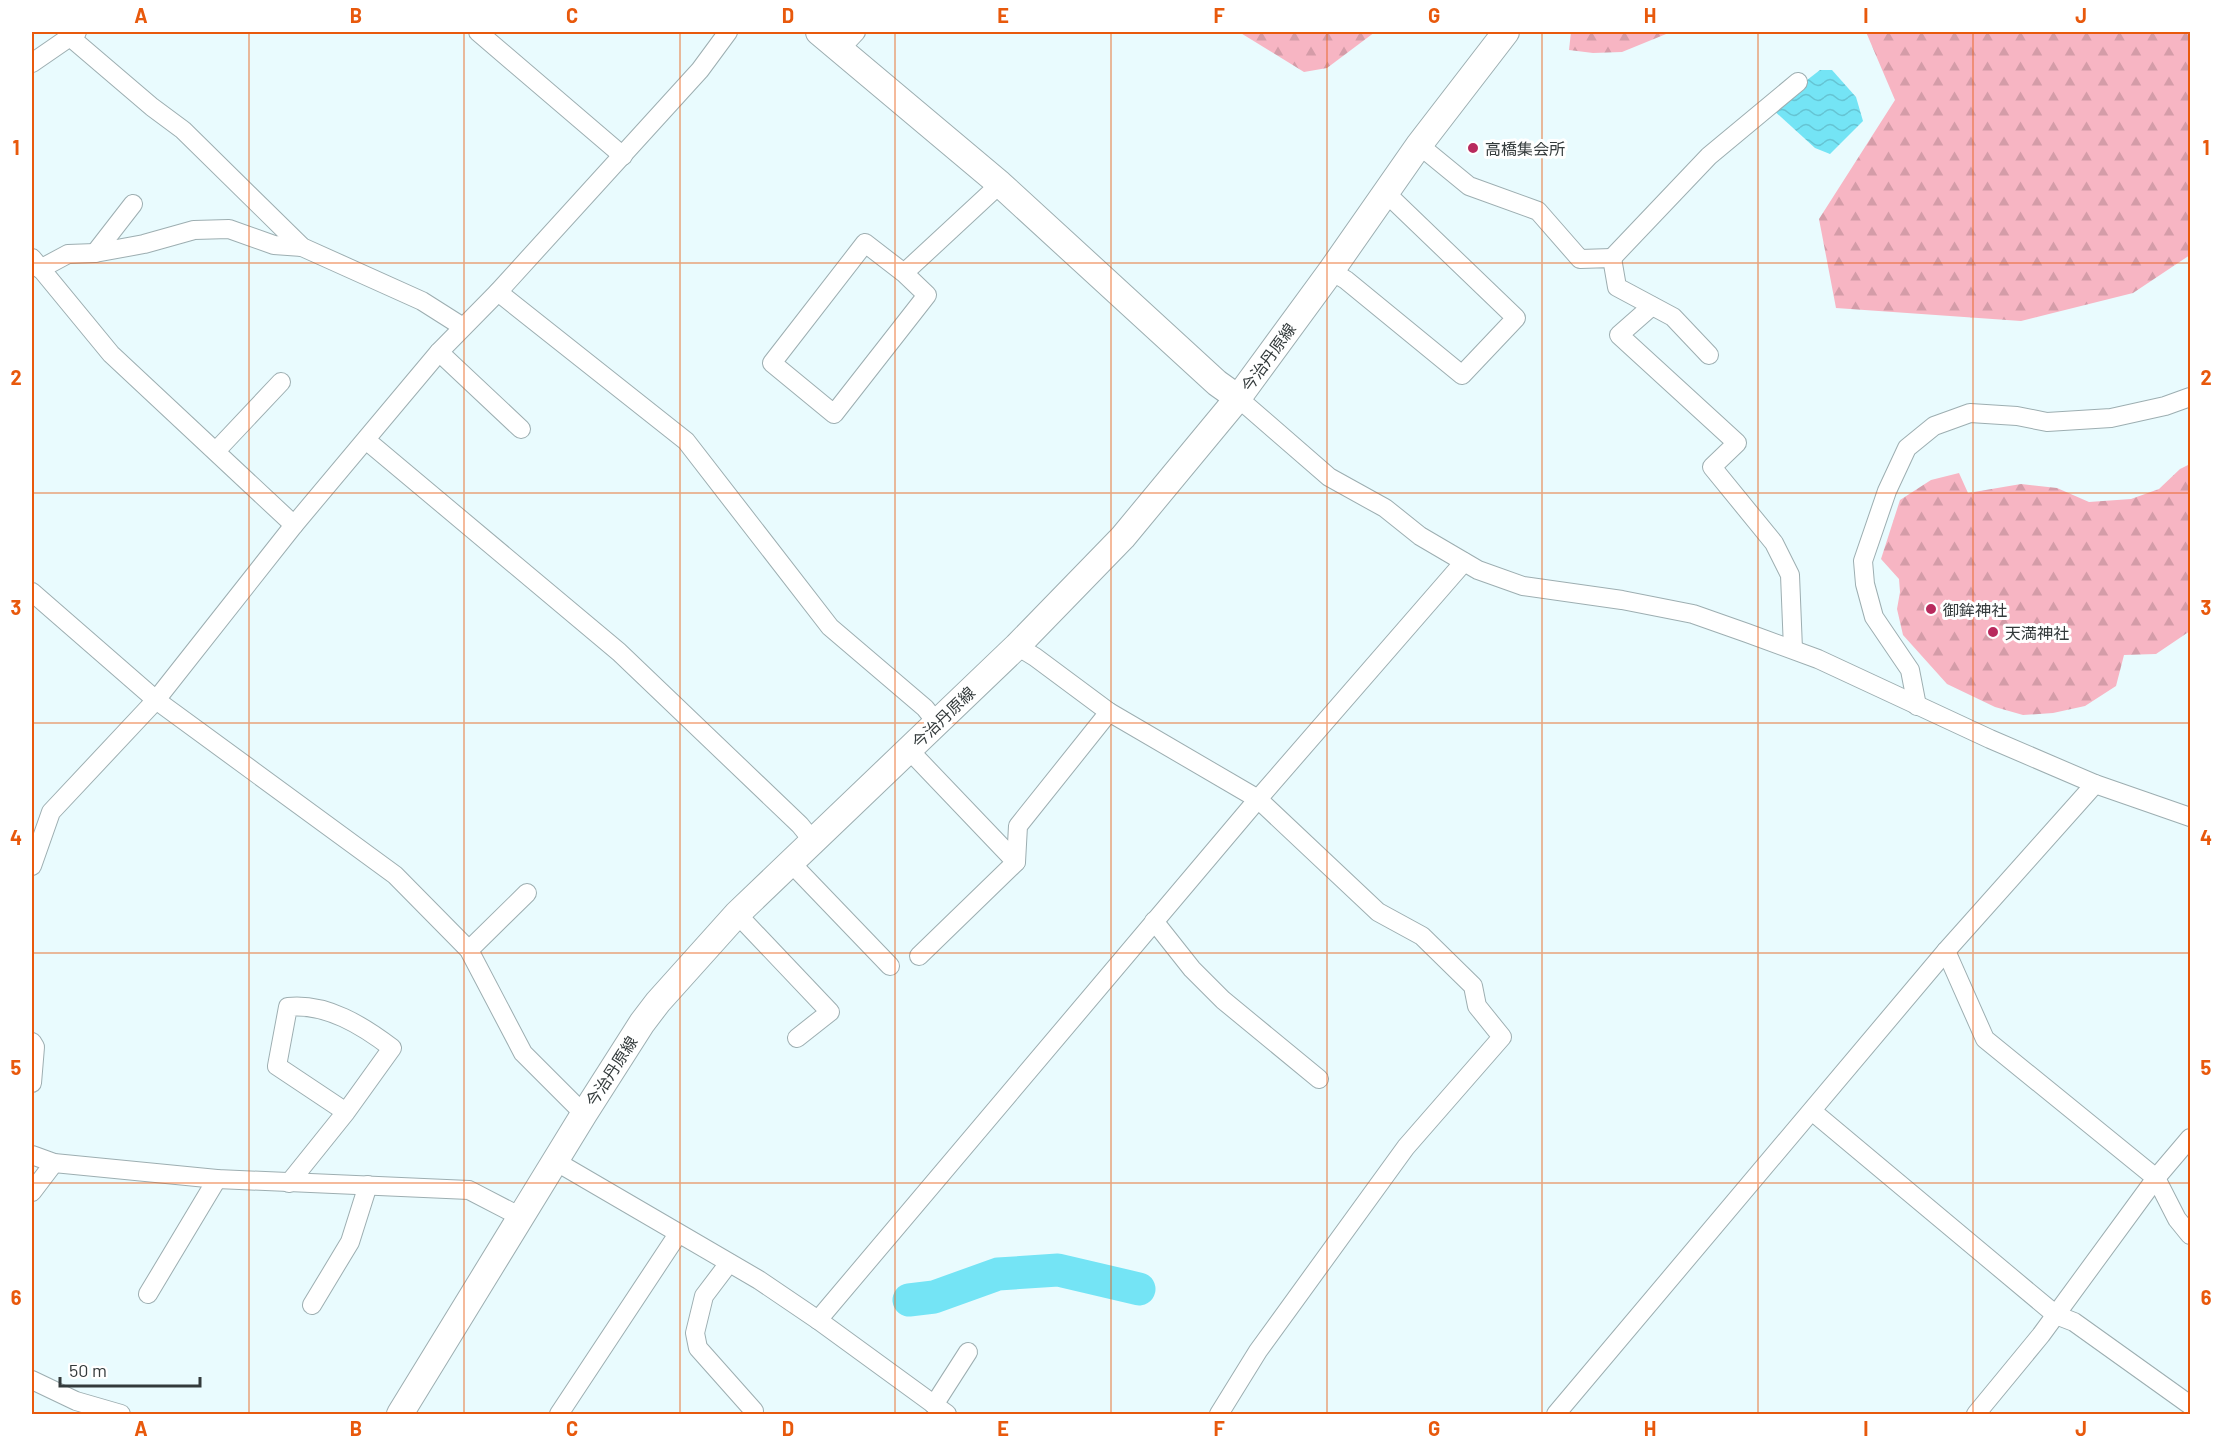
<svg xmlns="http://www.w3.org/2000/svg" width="2222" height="1446" viewBox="0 0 2222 1446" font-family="Barlow,'Noto Sans JP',sans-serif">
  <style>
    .forest { fill: url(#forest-firs) }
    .water { fill: url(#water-waves) }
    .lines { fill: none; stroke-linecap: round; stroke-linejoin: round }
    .river { stroke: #74e4f5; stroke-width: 33 }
    .street-casing { stroke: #9daeb1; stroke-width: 20 }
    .secondary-casing { stroke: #9daeb1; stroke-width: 28 }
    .street { stroke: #fff; stroke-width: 18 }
    .secondary { stroke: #fff; stroke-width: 26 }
    .grid { fill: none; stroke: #e8590c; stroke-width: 1.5; stroke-opacity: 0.55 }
    .poi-dot { fill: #b82a5d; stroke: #fff; stroke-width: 2 }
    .labels { text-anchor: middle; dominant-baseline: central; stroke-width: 6; stroke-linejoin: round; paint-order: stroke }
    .poi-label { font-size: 16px; fill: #333a3b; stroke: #fff; text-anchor: start }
    .street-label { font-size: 16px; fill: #333a3b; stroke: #fff }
    .neatline { fill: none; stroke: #e8590c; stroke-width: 2 }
    .grid-label { font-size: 20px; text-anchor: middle; font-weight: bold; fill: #e8590c }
  </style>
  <defs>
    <pattern id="forest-firs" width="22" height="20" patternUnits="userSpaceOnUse" patternTransform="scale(1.5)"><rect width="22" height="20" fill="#f7b5c3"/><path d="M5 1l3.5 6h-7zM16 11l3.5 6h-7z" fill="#d49ca8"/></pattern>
    <pattern id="water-waves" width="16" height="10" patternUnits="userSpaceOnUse" patternTransform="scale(1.5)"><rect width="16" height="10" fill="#74e4f5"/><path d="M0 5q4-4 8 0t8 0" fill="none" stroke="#65c4d3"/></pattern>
  </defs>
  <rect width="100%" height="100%" fill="#e9fbfe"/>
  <g class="forest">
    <polygon points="1239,32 1375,32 1327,68 1304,72"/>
    <polygon points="1571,32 1671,32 1622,52 1593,53 1569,50"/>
    <polygon points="1866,32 2190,32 2190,255 2133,293 2021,321 1836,308 1819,219 1895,100"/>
    <polygon points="2190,464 2190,631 2156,654 2124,655 2116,686 2085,706 2053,713 2023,715 1995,707 1947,684 1903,635 1897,609 1900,592 1899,579 1881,559 1900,500 1931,480 1959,473 1968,493 2021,484 2057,488 2089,502 2131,499 2159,489 2180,469"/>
  </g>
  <polygon class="water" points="1820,70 1832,70 1856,97 1863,121 1830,154 1815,148 1771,108"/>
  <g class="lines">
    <polyline class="river" points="909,1300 934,1297 998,1274 1058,1270 1139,1289"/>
    <defs>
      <g id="street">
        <polyline points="478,32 623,156"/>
        <polyline points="70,37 152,107 183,130 302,247 422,301 463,327"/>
        <polyline points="840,49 856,32"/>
        <polyline points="32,63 77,32"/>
        <polyline points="1419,145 1469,186 1538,211 1580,259 1612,258 1617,287 1673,317 1709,355"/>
        <polyline points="95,253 133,204"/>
        <polyline points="32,258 111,354 294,525"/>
        <polyline points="1612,258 1709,156 1798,82"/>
        <polyline points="40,269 68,254 95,253 144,244 194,230 229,229 274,245 302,247"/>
        <polyline points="1331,271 1346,280 1462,375 1516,318 1387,194"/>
        <polyline points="904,273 865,243 772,363 834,414 927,295 904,273 1000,184"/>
        <polyline points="498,292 686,441 830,627 925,708 937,723"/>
        <polyline points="1652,306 1619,335 1737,443 1712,467 1774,543 1790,575 1793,649"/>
        <polyline points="439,352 521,429"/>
        <polyline points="1238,398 1329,477 1385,508 1420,536 1478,570 1523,586 1622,600 1693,614 1747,633 1818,659 1990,739 2095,784 2190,817"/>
        <polyline points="366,440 619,652 800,825 813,841"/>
        <polyline points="216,451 281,382"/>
        <polyline points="32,592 156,700 395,875 469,950 523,1053 584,1114"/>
        <polyline points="1017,646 1035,657 1109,712 1258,799 1378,912 1422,936 1473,986 1477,1006 1502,1037 1406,1147 1258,1351 1219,1414"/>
        <polyline points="1917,706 1910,670 1874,617 1865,584 1863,561 1887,491 1907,448 1934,426 1970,413 2017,416 2047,422 2111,418 2165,406 2190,397"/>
        <polyline points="909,750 1016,862"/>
        <polyline points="791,863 890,966"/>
        <polyline points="32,866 51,812 156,700 294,525 439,352 498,292 700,70 728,32"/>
        <polyline points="737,914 830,1012 797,1038"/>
        <polyline points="1154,921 1192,969 1223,1000 1319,1079"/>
        <polyline points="469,950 527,893"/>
        <polyline points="1946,951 1985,1039 2156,1178 2177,1219 2190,1235"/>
        <polyline points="919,956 1016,862 1018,826 1109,712"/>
        <polyline points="32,1042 35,1047 32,1083"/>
        <polyline points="1812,1111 2056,1315 2074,1322 2190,1405"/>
        <polyline points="32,1155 54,1163 217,1179 469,1190 521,1217"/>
        <polyline points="555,1161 759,1280 818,1320 947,1414"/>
        <path d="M289,1183L346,1112L392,1048C363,1026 327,1003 288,1007L277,1066L346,1112"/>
        <polyline points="32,1192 54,1163"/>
        <polyline points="729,1263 704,1296 695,1333 698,1348 754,1411"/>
        <polyline points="148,1294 217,1179"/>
        <polyline points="312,1305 350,1242 368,1185"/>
        <polyline points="818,1320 1258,799 1464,562"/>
        <polyline points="32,1380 76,1401 121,1414"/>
        <polyline points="934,1405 968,1352"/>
        <polyline points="559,1414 678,1234"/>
        <polyline points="1556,1414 1946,951 2095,784"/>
        <polyline points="1976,1414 2041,1335 2156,1178 2190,1138"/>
      </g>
      <g id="secondary">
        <polyline points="819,32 1000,184 1217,383 1238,398"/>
        <polyline points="400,1414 584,1114 642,1023 658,1002 737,914 1017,646 1123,537 1238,398 1331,271 1419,145 1506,32"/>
      </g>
    </defs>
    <use href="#street" class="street-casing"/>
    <use href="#secondary" class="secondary-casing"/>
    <use href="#street" class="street"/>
    <use href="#secondary" class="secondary"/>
  </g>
  <path class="grid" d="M249,32V1414M464,32V1414M680,32V1414M895,32V1414M1111,32V1414M1327,32V1414M1542,32V1414M1758,32V1414M1973,32V1414M32,263H2190M32,493H2190M32,723H2190M32,953H2190M32,1183H2190"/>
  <g class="poi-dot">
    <circle cx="1473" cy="148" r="6"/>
    <circle cx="1931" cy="609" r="6"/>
    <circle cx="1993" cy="632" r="6"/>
  </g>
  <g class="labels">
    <g class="poi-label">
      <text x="1485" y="148">高橋集会所</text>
      <text x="1943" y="609">御鉾神社</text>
      <text x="2005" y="632">天満神社</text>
    </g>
    <g class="street-label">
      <text transform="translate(1268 357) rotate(-54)">今治丹原線</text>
      <text transform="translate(943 717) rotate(-44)">今治丹原線</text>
      <text transform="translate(611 1071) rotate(-57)">今治丹原線</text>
    </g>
  </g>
  <rect width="2222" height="1446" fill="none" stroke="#ffffff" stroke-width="66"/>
  <path d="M60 1377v9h140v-9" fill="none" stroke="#333a3b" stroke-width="3"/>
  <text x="69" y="1377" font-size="18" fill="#333a3b" stroke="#ffffff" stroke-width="4.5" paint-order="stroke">50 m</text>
  <rect x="33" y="33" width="2156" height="1380" class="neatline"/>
  <g class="grid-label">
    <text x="141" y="23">A</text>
    <text x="356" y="23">B</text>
    <text x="572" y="23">C</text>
    <text x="788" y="23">D</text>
    <text x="1003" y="23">E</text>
    <text x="1219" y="23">F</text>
    <text x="1434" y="23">G</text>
    <text x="1650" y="23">H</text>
    <text x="1866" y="23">I</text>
    <text x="2081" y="23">J</text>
    <text x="16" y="155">1</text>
    <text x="2206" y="155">1</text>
    <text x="16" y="385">2</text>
    <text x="2206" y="385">2</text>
    <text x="16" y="615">3</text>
    <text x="2206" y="615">3</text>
    <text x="16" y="845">4</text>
    <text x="2206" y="845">4</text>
    <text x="16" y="1075">5</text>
    <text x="2206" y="1075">5</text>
    <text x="16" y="1305">6</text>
    <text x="2206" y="1305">6</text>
    <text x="141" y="1436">A</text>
    <text x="356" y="1436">B</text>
    <text x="572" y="1436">C</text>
    <text x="788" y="1436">D</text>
    <text x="1003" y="1436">E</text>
    <text x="1219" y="1436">F</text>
    <text x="1434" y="1436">G</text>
    <text x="1650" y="1436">H</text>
    <text x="1866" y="1436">I</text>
    <text x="2081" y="1436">J</text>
  </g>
</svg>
